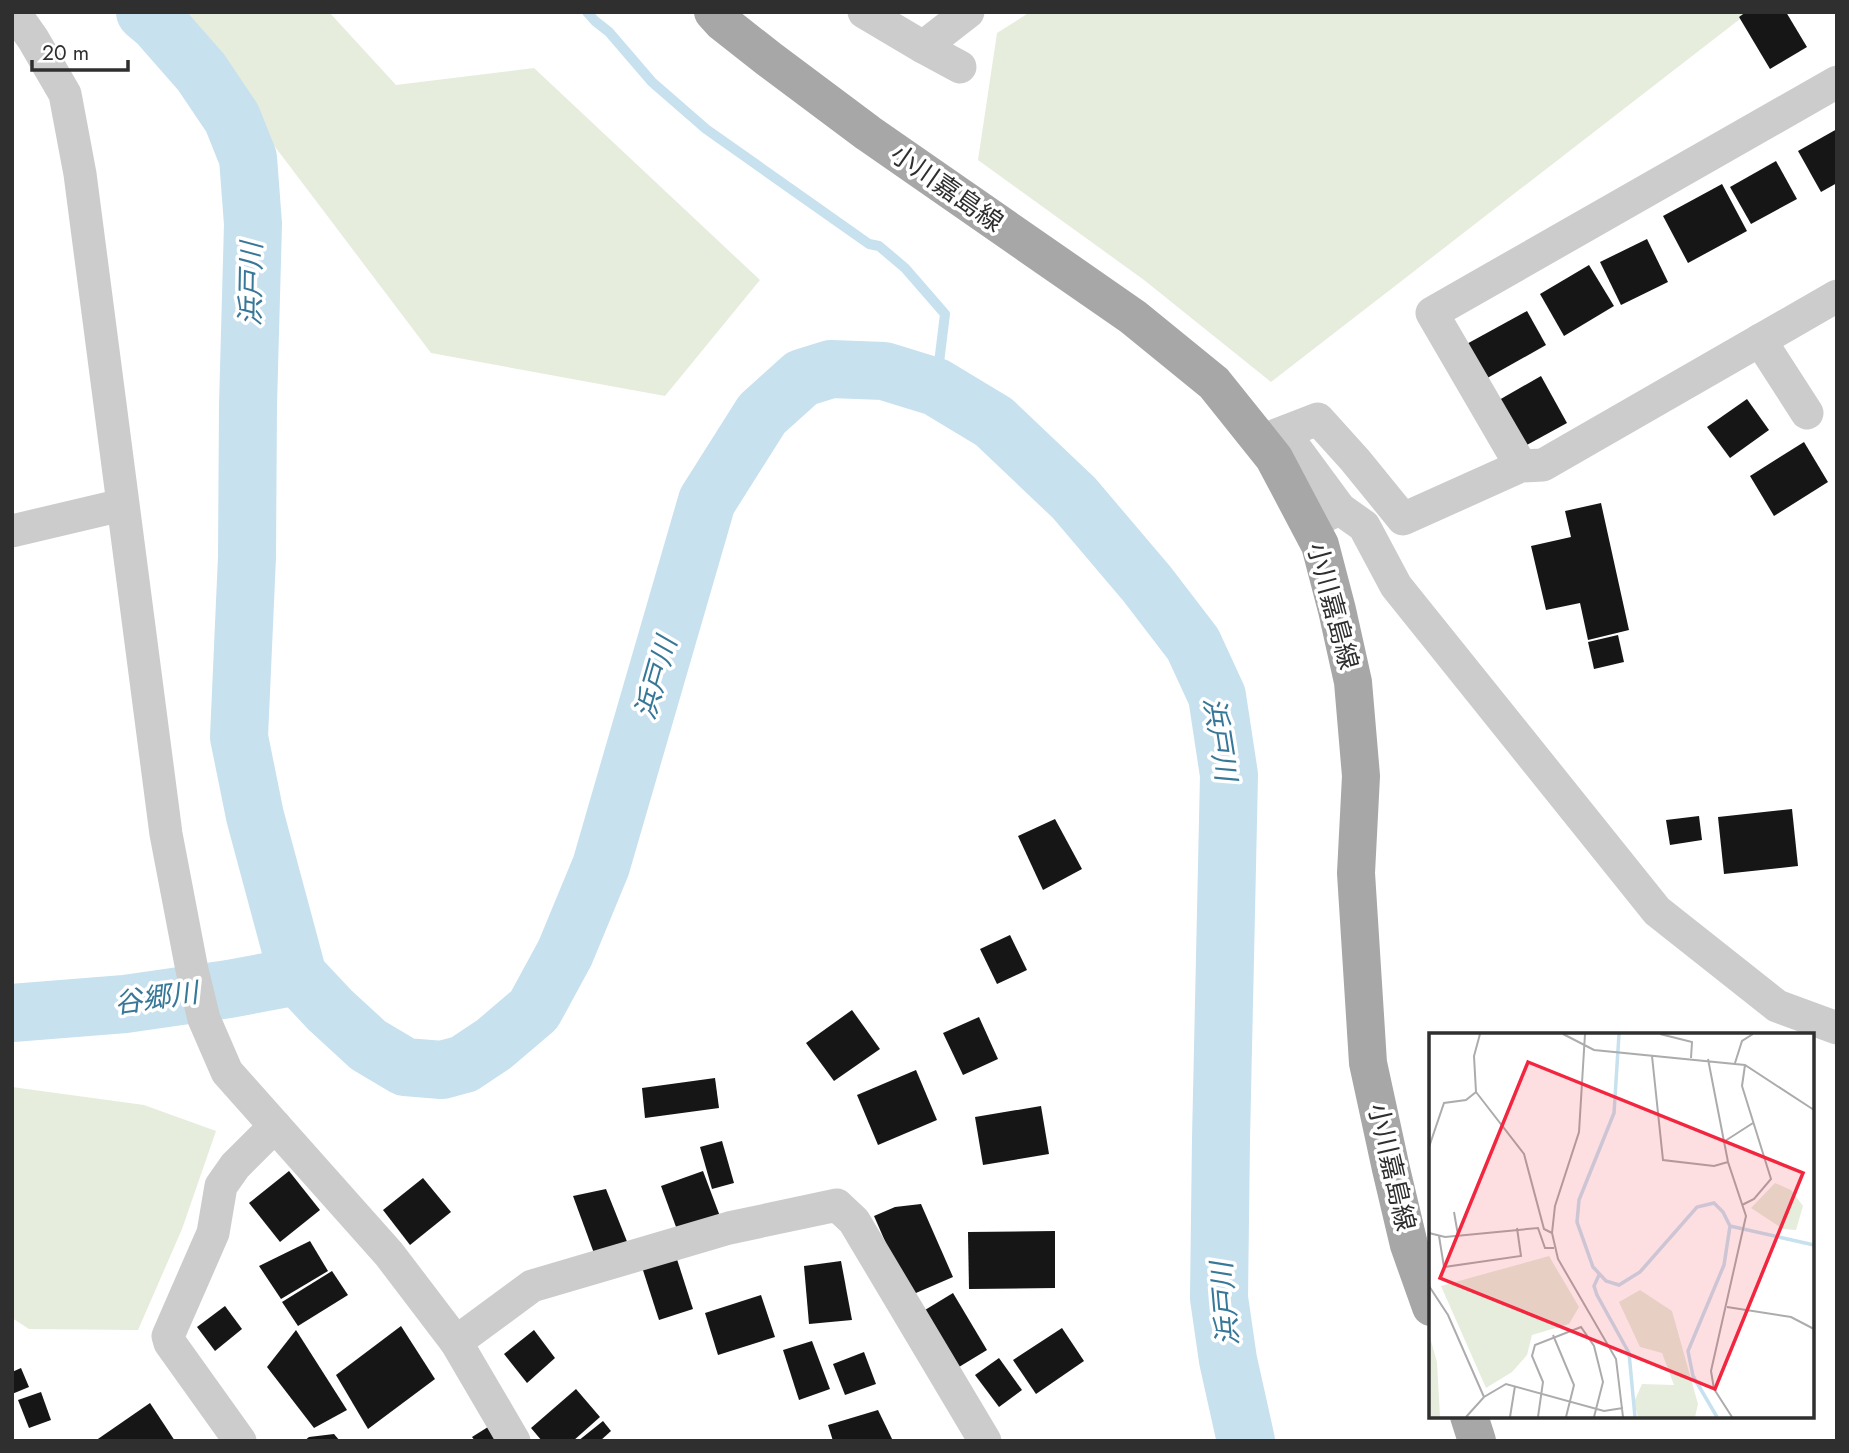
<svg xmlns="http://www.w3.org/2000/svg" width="1849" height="1453" viewBox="0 0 1849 1453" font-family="Jost,'Noto Sans JP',sans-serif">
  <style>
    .green { fill: #e6eddc }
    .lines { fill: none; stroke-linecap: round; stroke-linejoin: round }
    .stream { stroke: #c7e1ef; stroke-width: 10 }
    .river { stroke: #c7e1ef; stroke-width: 58 }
    .building { fill: #161616 }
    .minor { stroke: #ccc; stroke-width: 33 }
    .major { stroke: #a7a7a7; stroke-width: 38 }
    .labels { text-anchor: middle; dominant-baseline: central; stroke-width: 7; stroke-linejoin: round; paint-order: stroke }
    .street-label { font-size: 26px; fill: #2f2f2f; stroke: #fff }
    .water-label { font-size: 28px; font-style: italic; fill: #377798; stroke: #fff }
    .inset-river { fill: none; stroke: #c7e1ef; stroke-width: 3.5 }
    .inset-road { fill: none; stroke: #acacac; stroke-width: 2 }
    .view { fill: #f2263e; fill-opacity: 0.15; stroke: #f2263e; stroke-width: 3.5 }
    .inset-edge { fill: none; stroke: #2f2f2f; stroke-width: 3.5 }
  </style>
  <rect width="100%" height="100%" fill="#fff"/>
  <g class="green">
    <polygon points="173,12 329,12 396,85 534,68 760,280 665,396 431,353"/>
    <polygon points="1030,12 1749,12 1271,382 1144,280 978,160 997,33"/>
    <polygon points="12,1087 144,1105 216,1131 182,1229 138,1330 29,1329 12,1318"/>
  </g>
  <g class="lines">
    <polyline class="stream" points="587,12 595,21 609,32 652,82 706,129 869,244 879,246 905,268 945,314 936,387"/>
    <g class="river">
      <polyline points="145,12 158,23 201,72 232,118 248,158 253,224 248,405 247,557 239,737 255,816 298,976 330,1010 368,1045 405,1067 442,1070 464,1064 494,1044 534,1010 565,953 601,866 707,501 762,414 802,378 831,369 884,371 936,387 994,422 1074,498 1147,584 1193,644 1217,696 1229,775 1221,1139 1219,1298 1228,1360 1246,1441"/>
      <polyline points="12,1013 125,1004 229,989 298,976"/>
    </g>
  </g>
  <g class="building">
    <polygon points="1746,12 1786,12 1807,47 1770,69 1739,17"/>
    <polygon points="1837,129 1837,183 1821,192 1798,151"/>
    <polygon points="1776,161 1797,199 1751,224 1730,187"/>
    <polygon points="1722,184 1747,231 1688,263 1663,216"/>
    <polygon points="1647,239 1668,282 1621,305 1600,262"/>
    <polygon points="1589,265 1614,306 1564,336 1540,294"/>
    <polygon points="1527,311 1546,345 1482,381 1463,346"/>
    <polygon points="1541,376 1567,423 1525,446 1499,400"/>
    <polygon points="1747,399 1769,430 1730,458 1707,427"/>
    <polygon points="1804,442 1828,482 1774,516 1750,476"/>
    <polygon points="1601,503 1629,630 1588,640 1580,603 1546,610 1531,546 1571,537 1565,511"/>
    <polygon points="1618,635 1624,662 1594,669 1588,642"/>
    <polygon points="1792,809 1798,866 1724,874 1718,817"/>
    <polygon points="1699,816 1702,840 1670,845 1666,820"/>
    <polygon points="1055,819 1082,869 1043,890 1018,836"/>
    <polygon points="1010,935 1027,970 997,984 980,949"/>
    <polygon points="852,1010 880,1049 834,1081 806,1043"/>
    <polygon points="979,1017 998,1059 963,1075 943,1033"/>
    <polygon points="916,1070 937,1120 878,1145 857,1095"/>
    <polygon points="715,1078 719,1108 645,1118 642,1088"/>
    <polygon points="1041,1106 1049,1154 983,1165 975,1117"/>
    <polygon points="722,1141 734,1183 712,1189 700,1147"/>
    <polygon points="289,1171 320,1210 280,1242 249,1203"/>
    <polygon points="703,1171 721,1219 679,1235 661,1186"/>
    <polygon points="423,1178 451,1212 410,1245 383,1210"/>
    <polygon points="606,1189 628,1244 595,1256 573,1196"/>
    <polygon points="921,1204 953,1277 909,1296 874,1216 895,1207"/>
    <polygon points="1055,1231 1055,1288 969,1289 968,1232"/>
    <polygon points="310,1241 328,1271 281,1299 259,1266"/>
    <polygon points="674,1250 693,1309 659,1320 640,1261"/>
    <polygon points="841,1261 852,1320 809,1324 804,1266"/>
    <polygon points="332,1271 348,1295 298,1326 282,1302"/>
    <polygon points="953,1293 987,1350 954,1370 920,1313"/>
    <polygon points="761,1295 775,1337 718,1355 705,1313"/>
    <polygon points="225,1306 242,1329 215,1351 197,1327"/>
    <polygon points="401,1326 435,1379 368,1429 336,1375"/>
    <polygon points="1062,1328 1084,1361 1036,1394 1013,1360"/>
    <polygon points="296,1330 347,1410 314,1428 267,1367"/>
    <polygon points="534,1330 555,1358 527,1383 504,1354"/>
    <polygon points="812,1341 830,1389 799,1400 783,1350"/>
    <polygon points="864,1352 876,1384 845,1395 833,1364"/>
    <polygon points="999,1358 1022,1390 999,1407 975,1375"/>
    <polygon points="21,1368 29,1387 12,1394 12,1372"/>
    <polygon points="576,1389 600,1417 573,1441 542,1441 531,1428"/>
    <polygon points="41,1392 51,1420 29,1428 18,1400"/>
    <polygon points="150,1403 175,1441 95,1441"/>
    <polygon points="878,1410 893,1441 833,1441 828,1425"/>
    <polygon points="603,1421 611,1431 600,1441 578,1441"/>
    <polygon points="488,1427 497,1441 475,1441 472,1437"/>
    <polygon points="334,1434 340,1441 304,1441 309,1437"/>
  </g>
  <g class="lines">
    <g class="minor">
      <polyline points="14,12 33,39 65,94 80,174 166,834 192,970 204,1019 227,1072 389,1254 456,1342 514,1441"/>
      <polyline points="864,12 923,47 968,12"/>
      <polyline points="923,47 960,67"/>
      <polyline points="1760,340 1807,413"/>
      <polyline points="1284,433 1340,509"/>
      <polyline points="1261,441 1318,419 1355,460 1403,519 1521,466 1543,465 1837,296"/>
      <polyline points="1521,466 1432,313 1837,82"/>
      <polyline points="1309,523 1340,509 1364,526 1396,586 1657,911 1777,1006 1837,1028"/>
      <polyline points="12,531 122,505"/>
      <polyline points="456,1342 532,1286 729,1228 837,1205 854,1221 985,1441"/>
      <polyline points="240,1441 170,1343 168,1336 213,1233 221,1186 235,1166 275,1126"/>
    </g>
    <g class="major">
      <polyline points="713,12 722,22 769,59 868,133 1133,317 1214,383 1274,458 1320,545 1337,610 1353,682 1361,776 1356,873 1368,1063 1391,1169 1409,1245 1431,1307"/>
      <polyline points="1469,1416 1477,1441"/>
    </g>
  </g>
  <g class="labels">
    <g class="street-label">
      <text transform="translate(947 188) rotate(35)">小川嘉島線</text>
      <text transform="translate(1333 606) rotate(75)">小川嘉島線</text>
      <text transform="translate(1392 1167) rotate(77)">小川嘉島線</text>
    </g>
    <g class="water-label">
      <text transform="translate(251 284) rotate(-89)">浜戸川</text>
      <text transform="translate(656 678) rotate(-74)">浜戸川</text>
      <text transform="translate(1220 739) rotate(81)">浜戸川</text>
      <text transform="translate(156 998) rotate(-8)">谷郷川</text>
      <text transform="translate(1225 1304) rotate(-95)">浜戸川</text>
    </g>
  </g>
  <g transform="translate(1429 1033)">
    <rect width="385" height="385" fill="#fff"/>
    <path d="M346,150L362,157L374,173L367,197L354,196L322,175ZM120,223L150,274L140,291L103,302L98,322L83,339L57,355L12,253ZM211,257L243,278L269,371L266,384H209L205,369L213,351L245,352L233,320L211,314L190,269ZM0,301L8,329L11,384H0Z" fill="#e6eddc"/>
    <path class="inset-river" d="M190,1L185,80L150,167L148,189L164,234L177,248L190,252L211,239L268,174L285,170L294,179L301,193L295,232L259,318L264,343L288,384M301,193L385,212M170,242L165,253L168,262L200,320L206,384"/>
    <path class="inset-road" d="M51,1L45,23L47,59L95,121L115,196L123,200M134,1L165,17L316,32L385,77M156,1L150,99L126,173L123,200L129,226L187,326L194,384M231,1L263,9L262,25M223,23L234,127L285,133L299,129M279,26L299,129L317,183L282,338L285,356L303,384M306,30L313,8L324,1M296,108L324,90M0,114L15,70L37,67L47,59M313,172L325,166L342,146L313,53L316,32M25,179L29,202M0,200L16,204L109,195L116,215H125M10,203L15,234L92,223L88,195M0,253L19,282L55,364M298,274L362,284L385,296M124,302L145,352L137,384M37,384L55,364L77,351L175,378L194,375M81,384L86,353M109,384L114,349L103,323L106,312L152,294L165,313L174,349L165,384"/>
    <path class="view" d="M99,29L374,140L286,356L11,245Z"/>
    <rect width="385" height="385" class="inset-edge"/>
  </g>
  <rect width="1849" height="1453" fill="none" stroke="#2f2f2f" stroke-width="28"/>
  <path d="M32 60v10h96v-10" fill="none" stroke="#2f2f2f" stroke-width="3.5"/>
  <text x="42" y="60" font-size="21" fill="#2f2f2f" stroke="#ffffff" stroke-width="5" paint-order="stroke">20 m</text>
</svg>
